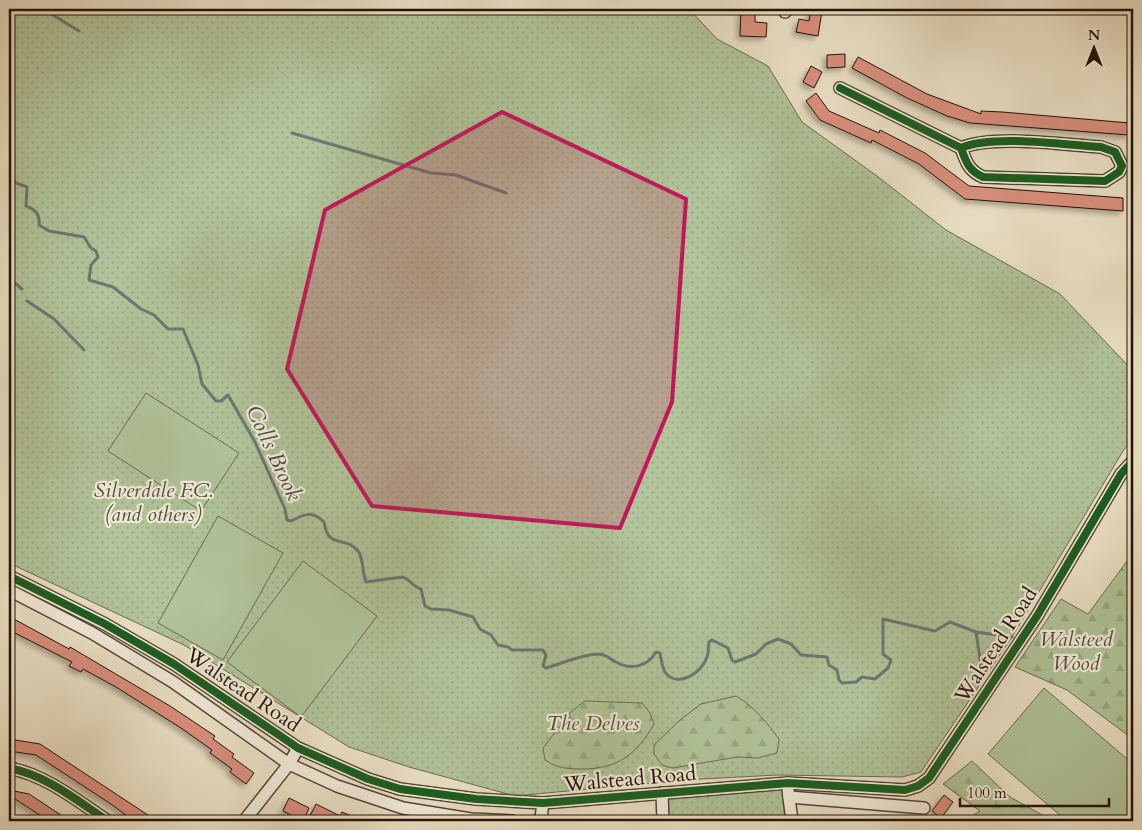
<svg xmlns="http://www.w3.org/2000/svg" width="1142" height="830" viewBox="0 0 1142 830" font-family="Cardo,serif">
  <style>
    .grass { fill: url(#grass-dots); stroke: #6a6c50 }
    .forest { fill: url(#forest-firs); stroke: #6a6c50 }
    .pitch { fill: #b1c49a; stroke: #6a6c50 }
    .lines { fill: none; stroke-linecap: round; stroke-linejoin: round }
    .stream { stroke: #6b7874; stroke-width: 3 }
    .building { fill: #da907f; stroke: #221307; filter: url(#shadow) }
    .minor-casing { stroke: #544637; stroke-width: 14 }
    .minor { stroke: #f2ecda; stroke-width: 11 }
    .cycleway-casing { stroke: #f2ecda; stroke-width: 11 }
    .cycleway { stroke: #1b5e20; stroke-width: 8 }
    .marked { fill: #c2185b; fill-opacity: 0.2; stroke: #c2185b; stroke-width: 4; stroke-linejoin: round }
    .labels { text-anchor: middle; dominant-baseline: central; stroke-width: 4.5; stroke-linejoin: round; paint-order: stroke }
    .park-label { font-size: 21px; font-style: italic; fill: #54513a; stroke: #f2ecda }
    .street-label { font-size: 21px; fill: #221307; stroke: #f2ecda }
    .water-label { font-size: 22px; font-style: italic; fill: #4c4e47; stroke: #f2ecda }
  </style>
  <defs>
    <pattern id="grass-dots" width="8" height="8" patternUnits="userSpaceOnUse" patternTransform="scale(1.25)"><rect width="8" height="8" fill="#b1c49a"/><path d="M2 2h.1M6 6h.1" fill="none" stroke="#98a883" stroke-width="1.8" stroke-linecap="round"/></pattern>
    <pattern id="forest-firs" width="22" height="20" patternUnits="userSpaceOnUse" patternTransform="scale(1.25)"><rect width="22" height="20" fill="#b1c49a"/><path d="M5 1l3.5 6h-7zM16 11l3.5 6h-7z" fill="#98a883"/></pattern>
    <filter id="shadow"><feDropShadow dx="-3.5" dy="3.5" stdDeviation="2.5" flood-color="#0004"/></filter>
  </defs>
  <rect width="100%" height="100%" fill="#ebe1c6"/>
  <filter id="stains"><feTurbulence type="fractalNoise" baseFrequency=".004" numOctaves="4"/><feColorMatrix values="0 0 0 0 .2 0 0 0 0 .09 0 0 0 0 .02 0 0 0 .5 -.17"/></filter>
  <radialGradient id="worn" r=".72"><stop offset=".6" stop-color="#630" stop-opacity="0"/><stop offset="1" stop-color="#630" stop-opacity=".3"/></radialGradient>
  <g class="grass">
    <polygon points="9,9 689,9 717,39 768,66 802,122 877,176 946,230 1060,294 1133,371 1133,438 1123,451 1012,637 921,772 902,777 777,775 683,780 515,796 409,767 349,747 184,645 9,563"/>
    <polygon points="783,788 786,821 668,821 666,795"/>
  </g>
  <g class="forest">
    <polygon points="1133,553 1133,739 1067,690 1015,667 1061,599 1088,614"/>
    <path d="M736,696C755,707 766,722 779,739L777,753L758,758L737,757L673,768L662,765L654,754V745L680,720L701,704Z"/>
    <path d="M585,701L642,703L650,713L654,724C637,754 618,769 582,769C568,769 557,768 545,760L543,748L571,712Z"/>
    <polygon points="972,761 1010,797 1053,821 974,821 970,817 980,811 943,784"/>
  </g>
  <g class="pitch">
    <polygon points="146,393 239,453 201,511 108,451"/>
    <polygon points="218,516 283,553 223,660 158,623"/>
    <polygon points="303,561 377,616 301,717 227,662"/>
    <polygon points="1044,688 1133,764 1133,814 1127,821 1067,821 988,754"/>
  </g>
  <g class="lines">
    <g class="stream">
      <polyline points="43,9 79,31"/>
      <polyline points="292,133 431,173 456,175 506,193"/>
      <polyline points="9,140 9,159"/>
      <path d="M9,173L16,183L27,187L26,206C36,210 40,214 39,225L49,231L84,237L91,248L96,251L98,257L91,265L89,280L113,287L141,309L154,315L168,329H183L198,365L202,384L216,401H221L228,395L255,442L285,509L287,520L291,521C306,513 312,511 324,522C328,550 345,535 358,551C364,559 362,573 366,582L402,577C410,579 413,587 421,589L425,606L431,609L449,610L473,617L480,629L491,635L498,645L508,647L512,650H543L546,655L543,666L546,668C564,663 579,655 598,654C606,654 610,659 616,662C631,671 648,666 656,652L660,653C661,658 662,667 665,672C677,689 702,673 707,657C709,653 708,646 709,642L712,640L728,648L732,660L735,662L756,654L766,644L778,639L791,644L801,655L827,657L829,665L837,670L839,680L842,683L856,682L862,677L875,679L888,668L891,660L883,654V619L935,631L950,622L976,632L1012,637"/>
      <polyline points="9,278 22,289"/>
      <polyline points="27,301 54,319 84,350"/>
      <polyline points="976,632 981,666"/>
    </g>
  </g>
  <g class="building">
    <polygon points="741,9 755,9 755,22 767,23 766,37 740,36"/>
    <polygon points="811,9 822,11 818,36 796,32 799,19 809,21"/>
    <polygon points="845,54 845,67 827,68 827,55"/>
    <polygon points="858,57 927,94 981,114 981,111 1002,112 1130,123 1129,135 970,123 947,116 907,98 852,68"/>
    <polygon points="811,66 822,72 814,88 803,82"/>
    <polygon points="816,93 829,111 879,133 880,130 925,153 969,186 1123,198 1123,211 965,199 919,164 872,140 871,143 820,120 806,101"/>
    <polygon points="12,618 69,649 70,647 170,706 215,736 213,739 234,754 232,757 254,773 246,784 230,772 232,769 210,753 212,750 181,728 116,687 83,669 81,672 69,666 72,662 9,630"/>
    <polygon points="9,739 40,744 157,821 134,821 111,804 36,755 9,751"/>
    <polygon points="9,790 29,794 70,821 49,821 9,795"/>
    <polygon points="944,795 953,802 941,818 932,811"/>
    <polygon points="289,798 309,808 303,821 283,811"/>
    <polygon points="316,804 340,816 342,812 363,821 321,821 310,816"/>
  </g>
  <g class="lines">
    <defs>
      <g id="minor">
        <polyline points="785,12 788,9"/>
        <path d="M840,88L961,148C966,162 969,171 983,177L1105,181L1119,172L1122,166L1115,152L1101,147C1064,145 994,134 961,148"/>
        <polyline points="9,576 105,624 174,664 298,748 368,779 400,789 476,799 543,803 788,783 905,790 918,786 929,778 1037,616 1121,474 1133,461"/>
        <polyline points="9,590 92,633 173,682 289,764 337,786 403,808 471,819 513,821"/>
        <path d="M9,768C46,775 76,800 108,821"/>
        <polyline points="788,790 792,821"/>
        <polyline points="662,793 663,821"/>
        <polyline points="789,797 924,808"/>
        <polyline points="244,821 289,764 298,748"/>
        <polyline points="536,821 541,818 543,803"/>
      </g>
    </defs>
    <use href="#minor" class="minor-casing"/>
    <use href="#minor" class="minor"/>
    <defs>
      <g id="cycleway">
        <path d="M840,88L961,148C966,162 969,171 983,177L1105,181L1119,172L1122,166L1115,152L1101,147C1064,145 994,134 961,148"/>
        <polyline points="9,576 105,624 174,664 298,748 368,779 400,789 476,799 543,803 788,783 905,790 918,786 929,778 1037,616 1121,474 1133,461"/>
        <path d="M9,768C46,775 76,800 108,821"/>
      </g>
    </defs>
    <use href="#cycleway" class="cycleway-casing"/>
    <use href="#cycleway" class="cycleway"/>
  </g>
  <path class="marked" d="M502,112L686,199L672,402L620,528L372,506L287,369L325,210Z"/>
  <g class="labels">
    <g class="park-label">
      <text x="153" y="490">Silverdale F.C.<tspan x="153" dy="24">(and others)</tspan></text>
      <text x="1076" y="639">Walsteed<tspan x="1076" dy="24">Wood</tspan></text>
      <text x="593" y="723">The Delves</text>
    </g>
    <g class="street-label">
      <text transform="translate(996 645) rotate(-57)">Walstead Road</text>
      <text transform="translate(243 690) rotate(34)">Walstead Road</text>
      <text transform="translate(630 779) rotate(-5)">Walstead Road</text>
    </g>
    <g class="water-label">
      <text transform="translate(274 453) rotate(65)">Colls Brook</text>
    </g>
  </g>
  <rect width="1142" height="830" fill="none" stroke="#ebe1c6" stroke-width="30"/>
  <rect x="10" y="10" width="1122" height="810" fill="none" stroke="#221307" stroke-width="2.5"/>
  <rect x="15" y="15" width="1112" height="800" fill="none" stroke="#221307"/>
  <g transform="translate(1094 48)" stroke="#f2ecda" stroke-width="4" paint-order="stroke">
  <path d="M0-4L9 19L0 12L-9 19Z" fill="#221307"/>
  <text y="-8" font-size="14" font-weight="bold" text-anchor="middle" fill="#221307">N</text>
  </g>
  <path d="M960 798v8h149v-8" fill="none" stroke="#221307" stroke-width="2.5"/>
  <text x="967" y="798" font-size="15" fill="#221307" stroke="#f2ecda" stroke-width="4" paint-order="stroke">100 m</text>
  <rect width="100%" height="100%" filter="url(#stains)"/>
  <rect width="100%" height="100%" fill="url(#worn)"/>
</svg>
